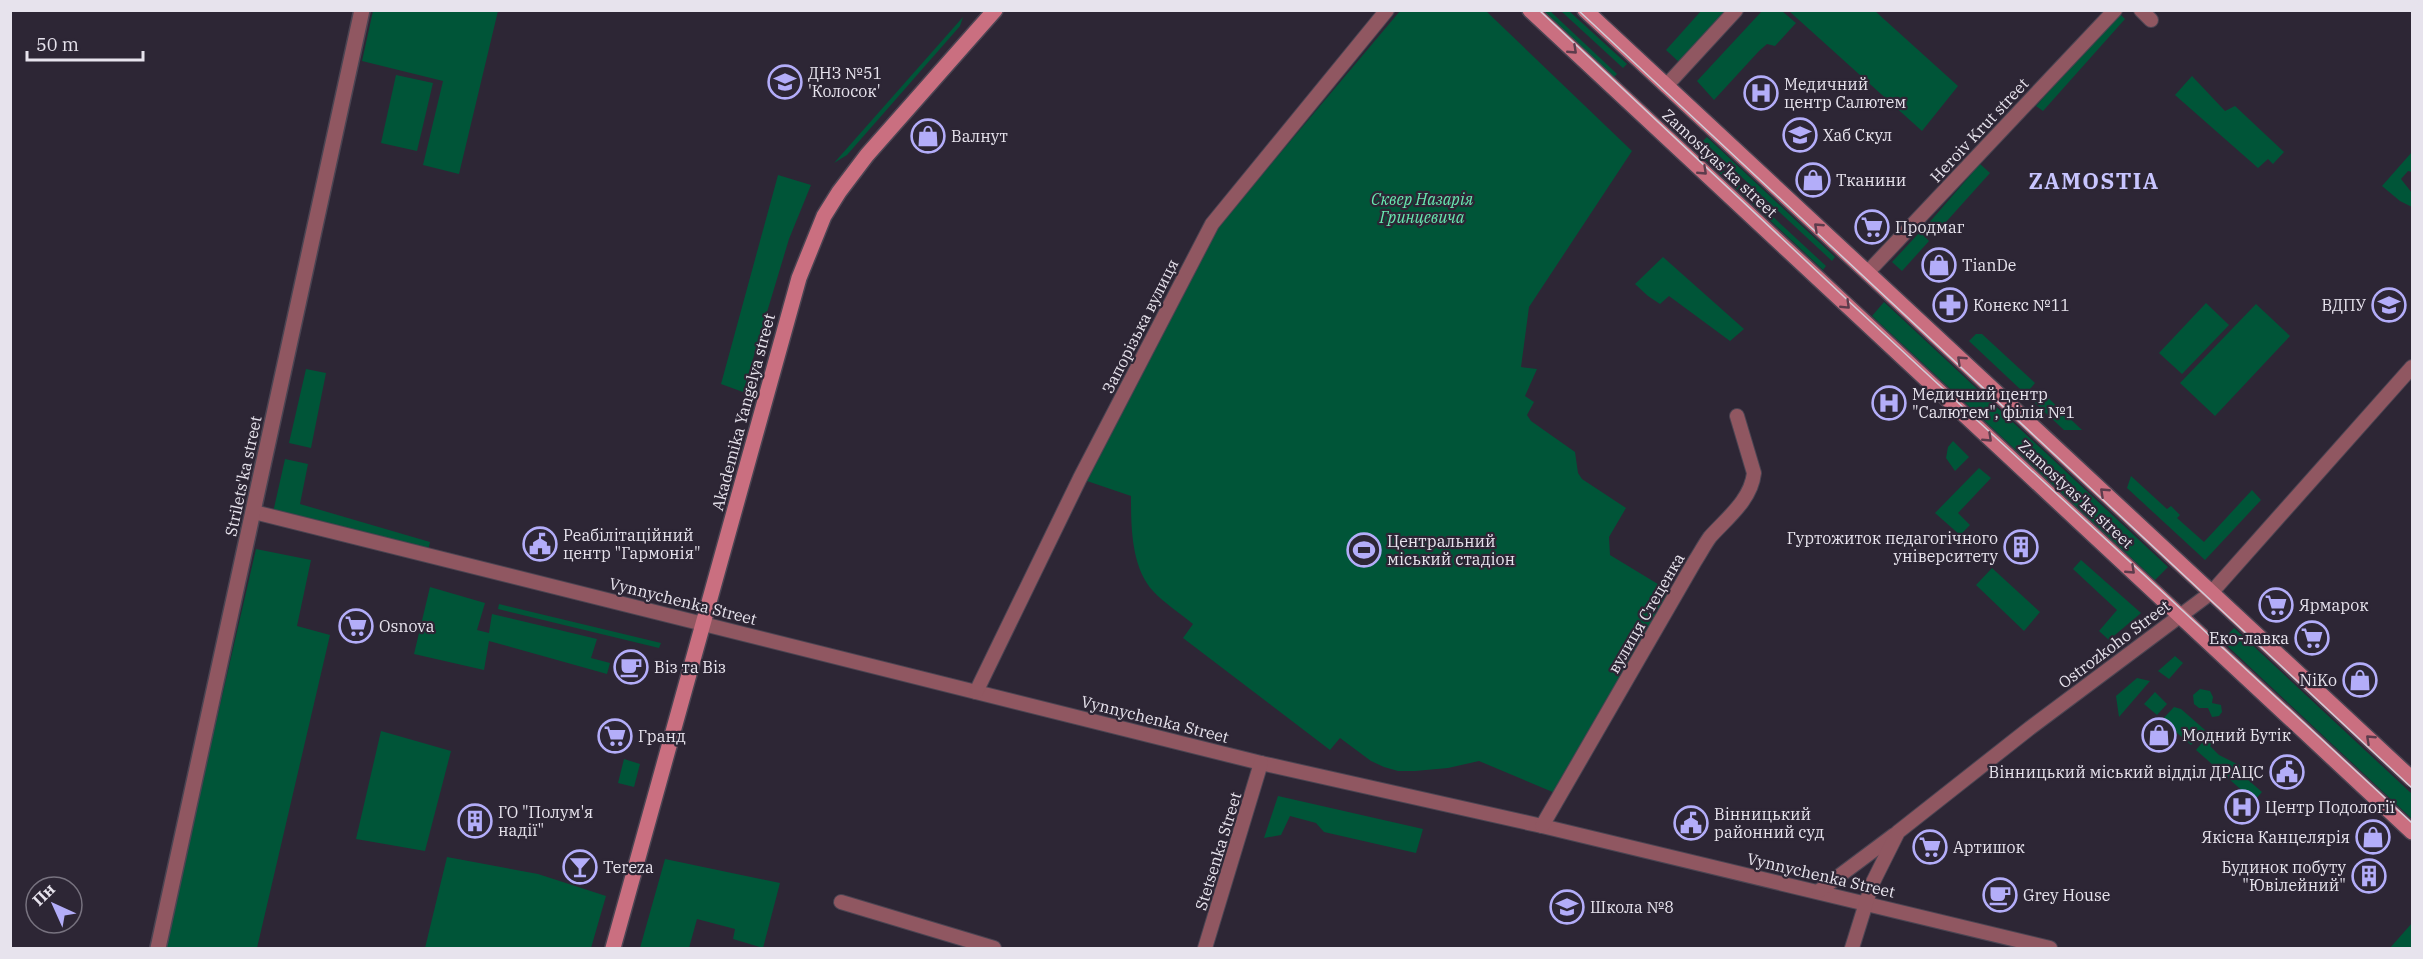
<svg xmlns="http://www.w3.org/2000/svg" width="2423" height="959" viewBox="0 0 2423 959" font-family="'IBM Plex Serif',serif">
  <style>
    .green { fill: #005538 }
    .lines { fill: none; stroke-linecap: round; stroke-linejoin: round }
    .minor-casing { stroke: #4b4452; stroke-width: 16 }
    .tertiary-casing { stroke: #4b4452; stroke-width: 18 }
    .secondary-casing { stroke: #4b4452; stroke-width: 18 }
    .minor { stroke: #905761; stroke-width: 14 }
    .tertiary { stroke: #905761; stroke-width: 15 }
    .secondary { stroke: #ca6f80; stroke-width: 15 }
    .tram { stroke: #d2cdd8; stroke-width: 1.5 }
    .oneway { stroke: #5c3c4c }
    .labels { text-anchor: middle; dominant-baseline: central; stroke-width: 4.5; stroke-linejoin: round; paint-order: stroke }
    .poi-label { font-size: 16px; fill: #e7e3ed; stroke: #2d2635; text-anchor: start }
    .street-label { font-size: 16px; fill: #e7e3ed; stroke: #2d2635 }
    .park-label { font-size: 16px; font-style: italic; fill: #68e9b1; stroke: #2d2635 }
    .district-label { font-size: 22px; font-weight: bold; letter-spacing: 1.5px; fill: #c8c5ff; stroke: #2d2635 }
  </style>
  <rect width="100%" height="100%" fill="#2d2635"/>
  <g class="green">
    <polygon points="373,11 498,11 459,174 423,165 443,81 362,61"/>
    <path d="M1400,11H1486L1632,151L1529,307L1521,367L1537,369L1525,396L1534,402L1527,415L1531,421L1575,452L1578,473L1582,479L1626,508L1609,537L1610,555L1671,592L1555,793L1479,761L1448,768L1415,771H1398L1384,767L1371,761L1340,738L1330,750L1183,638L1193,624C1180,613 1164,603 1153,591C1131,567 1131,526 1131,496L1087,481L1218,227Z"/>
    <polygon points="1543,11 1550,11 1617,74 1614,77"/>
    <polygon points="1561,11 1569,11 1627,64 1623,68"/>
    <polygon points="1701,11 1727,11 1680,63 1666,50"/>
    <polygon points="1762,11 1782,11 1796,23 1775,46 1767,44 1759,51 1714,100 1697,81"/>
    <polygon points="1789,11 1875,11 1958,86 1922,131"/>
    <polygon points="2119,13 2125,19 2043,111 2036,106"/>
    <polygon points="963,17 960,26 847,155 834,163"/>
    <polygon points="396,75 433,83 417,151 381,143"/>
    <polygon points="2192,76 2225,111 2235,106 2284,152 2273,164 2268,159 2258,168 2175,95"/>
    <polygon points="1707,137 1835,257 1832,261 1703,141"/>
    <polygon points="1698,147 1826,266 1823,270 1695,150"/>
    <polygon points="2412,152 2412,172 2408,171 2401,179 2412,193 2412,207 2400,201 2382,186"/>
    <polygon points="1980,164 1990,173 1937,232 1928,224"/>
    <polygon points="778,175 811,185 789,239 743,392 721,384"/>
    <polygon points="1920,232 1929,241 1902,271 1892,262"/>
    <polygon points="1663,257 1744,329 1730,341 1669,296 1660,304 1648,296 1635,284"/>
    <polygon points="1884,302 2168,567 2155,580 1872,316"/>
    <polygon points="2206,303 2229,325 2182,374 2159,353"/>
    <polygon points="2256,304 2290,336 2215,416 2180,383"/>
    <polygon points="1976,334 1982,334 2035,383 2030,389 2020,389 1969,341"/>
    <polygon points="306,369 326,373 311,448 289,443"/>
    <polygon points="2044,394 2082,430 2064,430 2035,403"/>
    <polygon points="1953,441 1969,457 1955,471 1946,458 1948,447"/>
    <polygon points="285,459 308,464 300,504 430,542 427,555 272,517"/>
    <polygon points="1979,468 1991,478 1958,513 1970,525 1960,535 1935,513"/>
    <polygon points="2131,476 2167,509 2171,506 2180,515 2177,518 2204,542 2252,490 2261,500 2205,560 2127,488"/>
    <polygon points="256,549 311,560 297,626 330,635 257,948 164,948"/>
    <polygon points="2081,560 2141,613 2109,640 2099,631 2117,610 2073,569"/>
    <polygon points="1992,568 2040,612 2024,631 1976,585"/>
    <polygon points="430,587 485,603 477,630 489,633 492,614 597,639 591,658 610,663 607,674 489,641 484,670 414,654"/>
    <polygon points="499,604 661,643 659,648 498,609"/>
    <polygon points="2234,628 2412,794 2412,819 2222,641"/>
    <polygon points="2175,656 2183,663 2169,679 2158,671"/>
    <polygon points="2137,678 2150,681 2119,717 2116,696"/>
    <polygon points="2200,689 2210,691 2213,697 2212,703 2221,705 2222,712 2219,716 2212,717 2208,708 2199,708 2194,704 2193,695"/>
    <polygon points="2155,692 2167,704 2157,715 2144,704"/>
    <polygon points="2174,707 2181,709 2205,730 2191,745 2162,720"/>
    <polygon points="381,731 451,751 425,851 356,839"/>
    <polygon points="2210,737 2214,740 2210,746 2219,755 2241,766 2239,772 2262,792 2254,801 2196,750 2206,738"/>
    <polygon points="624,759 640,764 634,787 618,783"/>
    <polygon points="1278,796 1423,829 1416,853 1324,832 1316,823 1290,816 1281,835 1264,838"/>
    <polygon points="447,857 538,874 606,896 591,948 425,948"/>
    <polygon points="665,859 780,883 763,948 733,939 735,929 697,919 689,948 640,948"/>
    <polygon points="2412,923 2412,948 2390,948"/>
  </g>
  <g class="lines">
    <defs>
      <g id="minor">
        <polyline points="2141,10 2151,20"/>
        <polyline points="1666,86 1736,10"/>
        <polyline points="1867,273 2115,10"/>
        <polyline points="254,512 1261,763 1542,826 2050,948"/>
        <polyline points="976,692 1080,478 1212,224 1387,10"/>
        <path d="M1542,826L1695,561C1700,553 1705,544 1710,537C1727,518 1751,500 1754,473L1737,416"/>
        <polyline points="1819,891 1894,835"/>
        <polyline points="841,902 994,948"/>
        <polyline points="1205,948 1261,763"/>
        <polyline points="1852,948 1872,884 1898,832 2030,728 2212,592 2412,367"/>
      </g>
      <polyline id="tertiary" points="158,948 362,10"/>
      <g id="secondary">
        <polyline points="1530,10 2412,832"/>
        <polyline points="1585,10 2412,779"/>
        <polyline points="613,948 799,278 824,216 839,192 867,155 995,10"/>
      </g>
    </defs>
    <use href="#minor" class="minor-casing"/>
    <use href="#tertiary" class="tertiary-casing"/>
    <use href="#secondary" class="secondary-casing"/>
    <use href="#minor" class="minor"/>
    <use href="#tertiary" class="tertiary"/>
    <use href="#secondary" class="secondary"/>
    <g class="tram">
      <polyline points="1539,10 1857,309 2412,823"/>
      <polyline points="1578,10 2412,788"/>
    </g>
  </g>
  <defs><path id="oneway-chevron" d="M-2-3.5L2.5 0L-2 3.5" fill="none" stroke-width="1.6" stroke-linecap="round" stroke-linejoin="round" transform="scale(1.5)"/></defs>
  <g class="oneway">
    <use href="#oneway-chevron" transform="translate(1573 50) rotate(43)"/>
    <use href="#oneway-chevron" transform="translate(1703 171) rotate(43)"/>
    <use href="#oneway-chevron" transform="translate(1818 227) rotate(-137)"/>
    <use href="#oneway-chevron" transform="translate(1846 305) rotate(44)"/>
    <use href="#oneway-chevron" transform="translate(1961 360) rotate(-137)"/>
    <use href="#oneway-chevron" transform="translate(1988 438) rotate(43)"/>
    <use href="#oneway-chevron" transform="translate(2104 492) rotate(-137)"/>
    <use href="#oneway-chevron" transform="translate(2131 570) rotate(43)"/>
    <use href="#oneway-chevron" transform="translate(2370 739) rotate(-137)"/>
  </g>
  <defs>
    <symbol id="school-ring" viewBox="-11 -11 22 22"><circle r="9.5" fill="#2d2635" stroke="#b3adf9" stroke-width="1.5"/><path d="M0-5L7-2L0 1L-7-2ZM-4 1L0 2.5L4 1V4Q0 6-4 4Z" fill="#b3adf9"/></symbol>
    <symbol id="hospital-ring" viewBox="-11 -11 22 22"><circle r="9.5" fill="#2d2635" stroke="#b3adf9" stroke-width="1.5"/><path d="M-5-5h3v3.5h4V-5h3V5h-3V1.5h-4V5h-3Z" fill="#b3adf9"/></symbol>
    <symbol id="shop-ring" viewBox="-11 -11 22 22"><circle r="9.5" fill="#2d2635" stroke="#b3adf9" stroke-width="1.5"/><path d="M-5-2.5h2.3a2.7 3.5 0 0 1 5.4 0H5L5.5 6h-11ZM-1.5-2.5h3a1.5 2.3 0 0 0-3 0Z" fill="#b3adf9"/></symbol>
    <symbol id="supermarket-ring" viewBox="-11 -11 22 22"><circle r="9.5" fill="#2d2635" stroke="#b3adf9" stroke-width="1.5"/><path d="M-6-5.5h2.5l.6 2H6L4.5 2H-2.5L-4.4-4H-6ZM-1.5 3.2a1.3 1.3 0 1 0 .1 0ZM3 3.2a1.3 1.3 0 1 0 .1 0Z" fill="#b3adf9"/></symbol>
    <symbol id="pharmacy-ring" viewBox="-11 -11 22 22"><circle r="9.5" fill="#2d2635" stroke="#b3adf9" stroke-width="1.5"/><path d="M-2-6h4v4h4v4h-4v4h-4v-4h-4v-4h4Z" fill="#b3adf9"/></symbol>
    <symbol id="university-ring" viewBox="-11 -11 22 22"><circle r="9.5" fill="#2d2635" stroke="#b3adf9" stroke-width="1.5"/><path d="M0-5L7-2L0 1L-7-2ZM-4 1L0 2.5L4 1V4Q0 6-4 4Z" fill="#b3adf9"/></symbol>
    <symbol id="civic-ring" viewBox="-11 -11 22 22"><circle r="9.5" fill="#2d2635" stroke="#b3adf9" stroke-width="1.5"/><path d="M-.6-6.5H3V-4.5H.6V-3L4-1V1h2V6H-6V1h2V-1L-.6-3ZM-1.2 2.5V6h2.4V2.5Z" fill="#b3adf9"/></symbol>
    <symbol id="building-ring" viewBox="-11 -11 22 22"><circle r="9.5" fill="#2d2635" stroke="#b3adf9" stroke-width="1.5"/><path d="M-4-6H4V6H1V3H-1V6H-4ZM-2.5-4.3h1.7v1.8h-1.7ZM.8-4.3h1.7v1.8H.8ZM-2.5-1h1.7V.8h-1.7ZM.8-1h1.7V.8H.8Z" fill="#b3adf9"/></symbol>
    <symbol id="stadium-ring" viewBox="-11 -11 22 22"><circle r="9.5" fill="#2d2635" stroke="#b3adf9" stroke-width="1.5"/><path d="M0-5a6.5 5 0 1 0 0 10a6.5 5 0 1 0 0-10ZM-3.5-1.8h7v3.6h-7Z" fill="#b3adf9"/></symbol>
    <symbol id="cafe-ring" viewBox="-11 -11 22 22"><circle r="9.5" fill="#2d2635" stroke="#b3adf9" stroke-width="1.5"/><path d="M-5.5-4.5H6V0H3Q3 3.5 0 3.5H-2.5Q-5.5 3.5-5.5 0ZM3-3.2v2h1.7v-2ZM-6 4.5H4V6H-6Z" fill="#b3adf9"/></symbol>
    <symbol id="bar-ring" viewBox="-11 -11 22 22"><circle r="9.5" fill="#2d2635" stroke="#b3adf9" stroke-width="1.5"/><path d="M-6-5H6L.8 .8V4.5H3.5V6h-7V4.5H-.8V.8Z" fill="#b3adf9"/></symbol>
  </defs>
  <g fill-rule="evenodd">
    <use href="#school-ring" x="766" y="63" width="38" height="38"/>
    <use href="#hospital-ring" x="1742" y="74" width="38" height="38"/>
    <use href="#school-ring" x="1781" y="116" width="38" height="38"/>
    <use href="#shop-ring" x="909" y="117" width="38" height="38"/>
    <use href="#shop-ring" x="1794" y="161" width="38" height="38"/>
    <use href="#supermarket-ring" x="1853" y="208" width="38" height="38"/>
    <use href="#shop-ring" x="1920" y="246" width="38" height="38"/>
    <use href="#pharmacy-ring" x="1931" y="286" width="38" height="38"/>
    <use href="#university-ring" x="2370" y="286" width="38" height="38"/>
    <use href="#hospital-ring" x="1870" y="384" width="38" height="38"/>
    <use href="#civic-ring" x="521" y="525" width="38" height="38"/>
    <use href="#building-ring" x="2002" y="528" width="38" height="38"/>
    <use href="#stadium-ring" x="1345" y="531" width="38" height="38"/>
    <use href="#supermarket-ring" x="2257" y="586" width="38" height="38"/>
    <use href="#supermarket-ring" x="337" y="607" width="38" height="38"/>
    <use href="#supermarket-ring" x="2293" y="619" width="38" height="38"/>
    <use href="#cafe-ring" x="612" y="648" width="38" height="38"/>
    <use href="#shop-ring" x="2341" y="661" width="38" height="38"/>
    <use href="#shop-ring" x="2140" y="716" width="38" height="38"/>
    <use href="#supermarket-ring" x="596" y="717" width="38" height="38"/>
    <use href="#civic-ring" x="2268" y="753" width="38" height="38"/>
    <use href="#hospital-ring" x="2223" y="788" width="38" height="38"/>
    <use href="#building-ring" x="456" y="802" width="38" height="38"/>
    <use href="#civic-ring" x="1672" y="804" width="38" height="38"/>
    <use href="#shop-ring" x="2354" y="818" width="38" height="38"/>
    <use href="#supermarket-ring" x="1911" y="828" width="38" height="38"/>
    <use href="#bar-ring" x="561" y="848" width="38" height="38"/>
    <use href="#building-ring" x="2350" y="857" width="38" height="38"/>
    <use href="#cafe-ring" x="1981" y="876" width="38" height="38"/>
    <use href="#school-ring" x="1548" y="888" width="38" height="38"/>
  </g>
  <g class="labels">
    <g class="poi-label">
      <text x="808" y="73">ДНЗ №51<tspan x="808" dy="18">'Колосок'</tspan></text>
      <text x="1784" y="84">Медичний<tspan x="1784" dy="18">центр Салютем</tspan></text>
      <text x="1823" y="135">Хаб Скул</text>
      <text x="951" y="136">Валнут</text>
      <text x="1836" y="180">Тканини</text>
      <text x="1895" y="227">Продмаг</text>
      <text x="1962" y="265">TianDe</text>
      <text x="1973" y="305">Конекс №11</text>
      <text x="2366" y="305" text-anchor="end">ВДПУ</text>
      <text x="1912" y="394">Медичний центр<tspan x="1912" dy="18">"Салютем", філія №1</tspan></text>
      <text x="563" y="535">Реабілітаційний<tspan x="563" dy="18">центр "Гармонія"</tspan></text>
      <text x="1998" y="538" text-anchor="end">Гуртожиток педагогічного<tspan x="1998" dy="18">університету</tspan></text>
      <text x="1387" y="541">Центральний<tspan x="1387" dy="18">міський стадіон</tspan></text>
      <text x="2299" y="605">Ярмарок</text>
      <text x="379" y="626">Osnova</text>
      <text x="2289" y="638" text-anchor="end">Еко-лавка</text>
      <text x="654" y="667">Віз та Віз</text>
      <text x="2337" y="680" text-anchor="end">NiKo</text>
      <text x="2182" y="735">Модний Бутік</text>
      <text x="638" y="736">Гранд</text>
      <text x="2264" y="772" text-anchor="end">Вінницький міський відділ ДРАЦС</text>
      <text x="2265" y="807">Центр Подології</text>
      <text x="498" y="812">ГО "Полум'я<tspan x="498" dy="18">надії"</tspan></text>
      <text x="1714" y="814">Вінницький<tspan x="1714" dy="18">районний суд</tspan></text>
      <text x="2350" y="837" text-anchor="end">Якісна Канцелярія</text>
      <text x="1953" y="847">Артишок</text>
      <text x="603" y="867">Tereza</text>
      <text x="2346" y="867" text-anchor="end">Будинок побуту<tspan x="2346" dy="18">"Ювілейний"</tspan></text>
      <text x="2023" y="895">Grey House</text>
      <text x="1590" y="907">Школа №8</text>
    </g>
    <g class="street-label">
      <text transform="translate(1979 130) rotate(-47)">Heroiv Krut street</text>
      <text transform="translate(1720 163) rotate(43)">Zamostyas'ka street</text>
      <text transform="translate(1140 326) rotate(-63)">Запорізька вулиця</text>
      <text transform="translate(743 412) rotate(-75)">Akademika Yangelya street</text>
      <text transform="translate(243 476) rotate(-78)">Strilets'ka street</text>
      <text transform="translate(2076 494) rotate(43)">Zamostyas'ka street</text>
      <text transform="translate(683 601) rotate(14)">Vynnychenka Street</text>
      <text transform="translate(1646 613) rotate(-60)">вулиця Стеценка</text>
      <text transform="translate(2114 644) rotate(-37)">Ostrozkoho Street</text>
      <text transform="translate(1155 719) rotate(14)">Vynnychenka Street</text>
      <text transform="translate(1218 851) rotate(-73)">Stetsenka Street</text>
      <text transform="translate(1821 875) rotate(13)">Vynnychenka Street</text>
    </g>
    <g class="park-label">
      <text x="1422" y="199">Сквер Назарія<tspan x="1422" dy="18">Гринцевича</tspan></text>
    </g>
    <g class="district-label">
      <text x="2094" y="180">ZAMOSTIA</text>
    </g>
  </g>
  <rect width="2423" height="959" fill="none" stroke="#e7e3ed" stroke-width="24"/>
  <g transform="translate(54 905) rotate(315)"><circle r="28" fill="#2d2635" stroke="#77727f" stroke-width="1.5"/>
  <path d="M0-4.5L10 22L0 15L-10 22Z" fill="#b3adf9"/>
  <text y="-9" font-size="16" font-weight="bold" text-anchor="middle" fill="#e7e3ed">Пн</text>
  </g>
  <path d="M27 51v9h116v-9" fill="none" stroke="#e7e3ed" stroke-width="3"/>
  <text x="36" y="51" font-size="18" fill="#e7e3ed" stroke="#2d2635" stroke-width="4.5" paint-order="stroke">50 m</text>
</svg>
